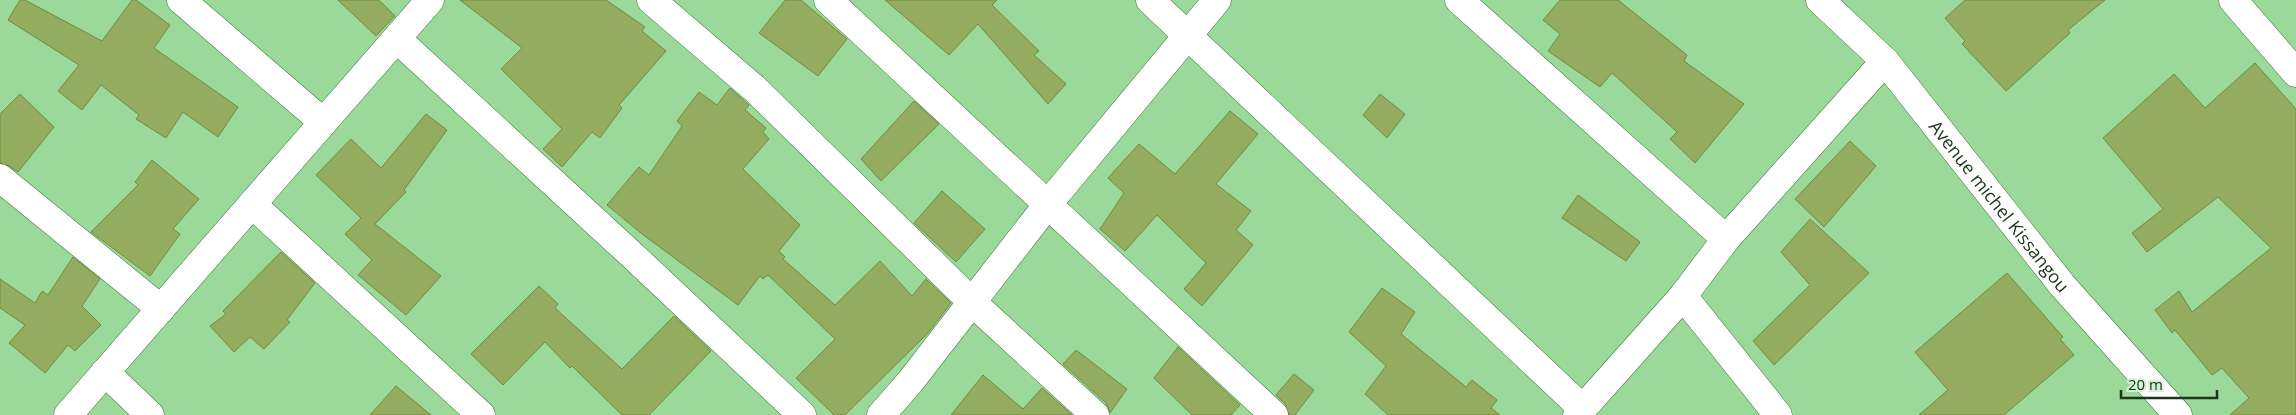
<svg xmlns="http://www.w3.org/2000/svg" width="2296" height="415" viewBox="0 0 2296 415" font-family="'Open Sans',sans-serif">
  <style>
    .building { fill: #93ac5f; stroke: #738b3e }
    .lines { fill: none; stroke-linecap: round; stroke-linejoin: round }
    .street-casing { stroke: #3d783e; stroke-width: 29 }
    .street { stroke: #fff; stroke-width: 28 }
    .labels { text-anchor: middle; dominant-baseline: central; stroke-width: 4; stroke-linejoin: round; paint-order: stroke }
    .street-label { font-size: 18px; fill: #1c351c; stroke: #d2f1d1 }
  </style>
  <rect width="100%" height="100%" fill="#9bd99a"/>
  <g class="building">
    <polygon points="20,0 25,0 102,41 132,0 136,0 170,25 154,48 238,107 218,137 183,112 166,138 136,119 139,115 101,85 82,110 58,91 79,65 8,20"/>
    <polygon points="338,0 379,0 395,16 376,36"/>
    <polygon points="460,0 606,0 645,27 642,31 666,51 619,105 622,108 600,138 592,132 562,167 543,149 562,129 501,69 522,48"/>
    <polygon points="785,0 801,0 847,39 818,76 759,33"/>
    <polygon points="885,0 997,0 992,5 1039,51 1034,55 1066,84 1048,104 978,24 949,55"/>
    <polygon points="1560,0 1618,0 1687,55 1684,61 1744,104 1695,163 1670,139 1677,132 1612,73 1600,87 1548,51 1560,34 1543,20"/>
    <polygon points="1965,0 2105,0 2068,30 2070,33 2006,91 1962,44 1965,41 1945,18"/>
    <polygon points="2255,63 2296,109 2296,415 2230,415 2249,398 2222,368 2212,375 2175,330 2172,333 2155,310 2179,291 2192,312 2271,248 2218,197 2147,252 2132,233 2163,209 2103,138 2174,74 2205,108"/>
    <polygon points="730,88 749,105 745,110 766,128 763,132 769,139 743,169 800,225 779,251 785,257 783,259 835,305 880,261 912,296 926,279 951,303 927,334 845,415 834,415 796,378 835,339 768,275 763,279 760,276 738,305 642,234 607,205 639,167 649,175 682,126 677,121 699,92 717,105"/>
    <polygon points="20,94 54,127 18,172 9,166 0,163 0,114"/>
    <polygon points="1380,94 1405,114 1387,138 1363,115"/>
    <polygon points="914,101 939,124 881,181 861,159"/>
    <polygon points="1230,111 1258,134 1216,184 1251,211 1236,230 1253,245 1202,306 1184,289 1206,263 1157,215 1125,251 1100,229 1124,193 1108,178 1139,144 1175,174"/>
    <polygon points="426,114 447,130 404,190 406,192 375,224 441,276 406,315 358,275 372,260 345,234 361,218 316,175 351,139 381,168"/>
    <polygon points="1850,141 1876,166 1824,227 1795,199"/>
    <polygon points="152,160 199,199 173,229 180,234 150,276 91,232 138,185 135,182"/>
    <polygon points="942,191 985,229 956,262 914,223"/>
    <polygon points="1578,195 1640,242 1626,261 1562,218"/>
    <polygon points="1810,219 1869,273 1774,365 1753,341 1810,285 1781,252"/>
    <polygon points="281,252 315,283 287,320 290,322 264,349 250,337 234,352 210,326 226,314 223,311"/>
    <polygon points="73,257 100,279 82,306 101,325 75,351 68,345 45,373 9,343 25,325 0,308 0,279 35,303 42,291 48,295"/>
    <polygon points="2007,273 2063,337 2060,339 2074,355 2004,415 1919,415 1948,390 1915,352"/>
    <polygon points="539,286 558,304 555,308 622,369 674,316 711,351 649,415 622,415 572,366 570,368 545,342 503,385 471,354"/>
    <polygon points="1382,288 1415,312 1401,334 1466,387 1472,380 1497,400 1491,408 1500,415 1388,415 1365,394 1386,366 1349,332"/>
    <polygon points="1178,347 1240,405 1231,415 1192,415 1154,378"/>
    <polygon points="1076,350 1127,389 1110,413 1106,403 1063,364"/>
    <polygon points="1294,374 1314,390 1295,415 1289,415 1285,404 1276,395"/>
    <polygon points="983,375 1023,409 1042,388 1072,415 951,415"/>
    <polygon points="396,386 431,415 370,415"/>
  </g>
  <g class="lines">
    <defs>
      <g id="street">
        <polyline points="181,0 323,122"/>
        <polyline points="651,0 755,89 972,302 1095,415"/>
        <polyline points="828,0 1274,415"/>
        <polyline points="1150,0 1583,409"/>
        <polyline points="1459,0 1726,239"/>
        <path id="s1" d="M1820,0L1885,61L2062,285L2178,415"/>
        <polyline points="2233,0 2296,73"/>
        <polyline points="397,39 632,255 802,415"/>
        <polyline points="0,178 161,309"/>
        <polyline points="252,204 481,415"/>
        <polyline points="1683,296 1778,415"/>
        <polyline points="105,372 150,415"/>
        <polyline points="68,415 430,0"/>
        <polyline points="881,415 910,382 1048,204 1217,0"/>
        <polyline points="1577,415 1683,296 1726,239 1885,61"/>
      </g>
    </defs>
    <use href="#street" class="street-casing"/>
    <use href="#street" class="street"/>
  </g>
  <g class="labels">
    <g class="street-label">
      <text stroke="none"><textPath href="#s1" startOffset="274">Avenue michel Kissangou</textPath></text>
    </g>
  </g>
  <path d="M2121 390v8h96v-8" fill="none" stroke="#1c351c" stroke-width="2.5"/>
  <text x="2128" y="390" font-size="15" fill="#1c351c" stroke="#d2f1d1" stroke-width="4" paint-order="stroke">20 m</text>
</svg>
